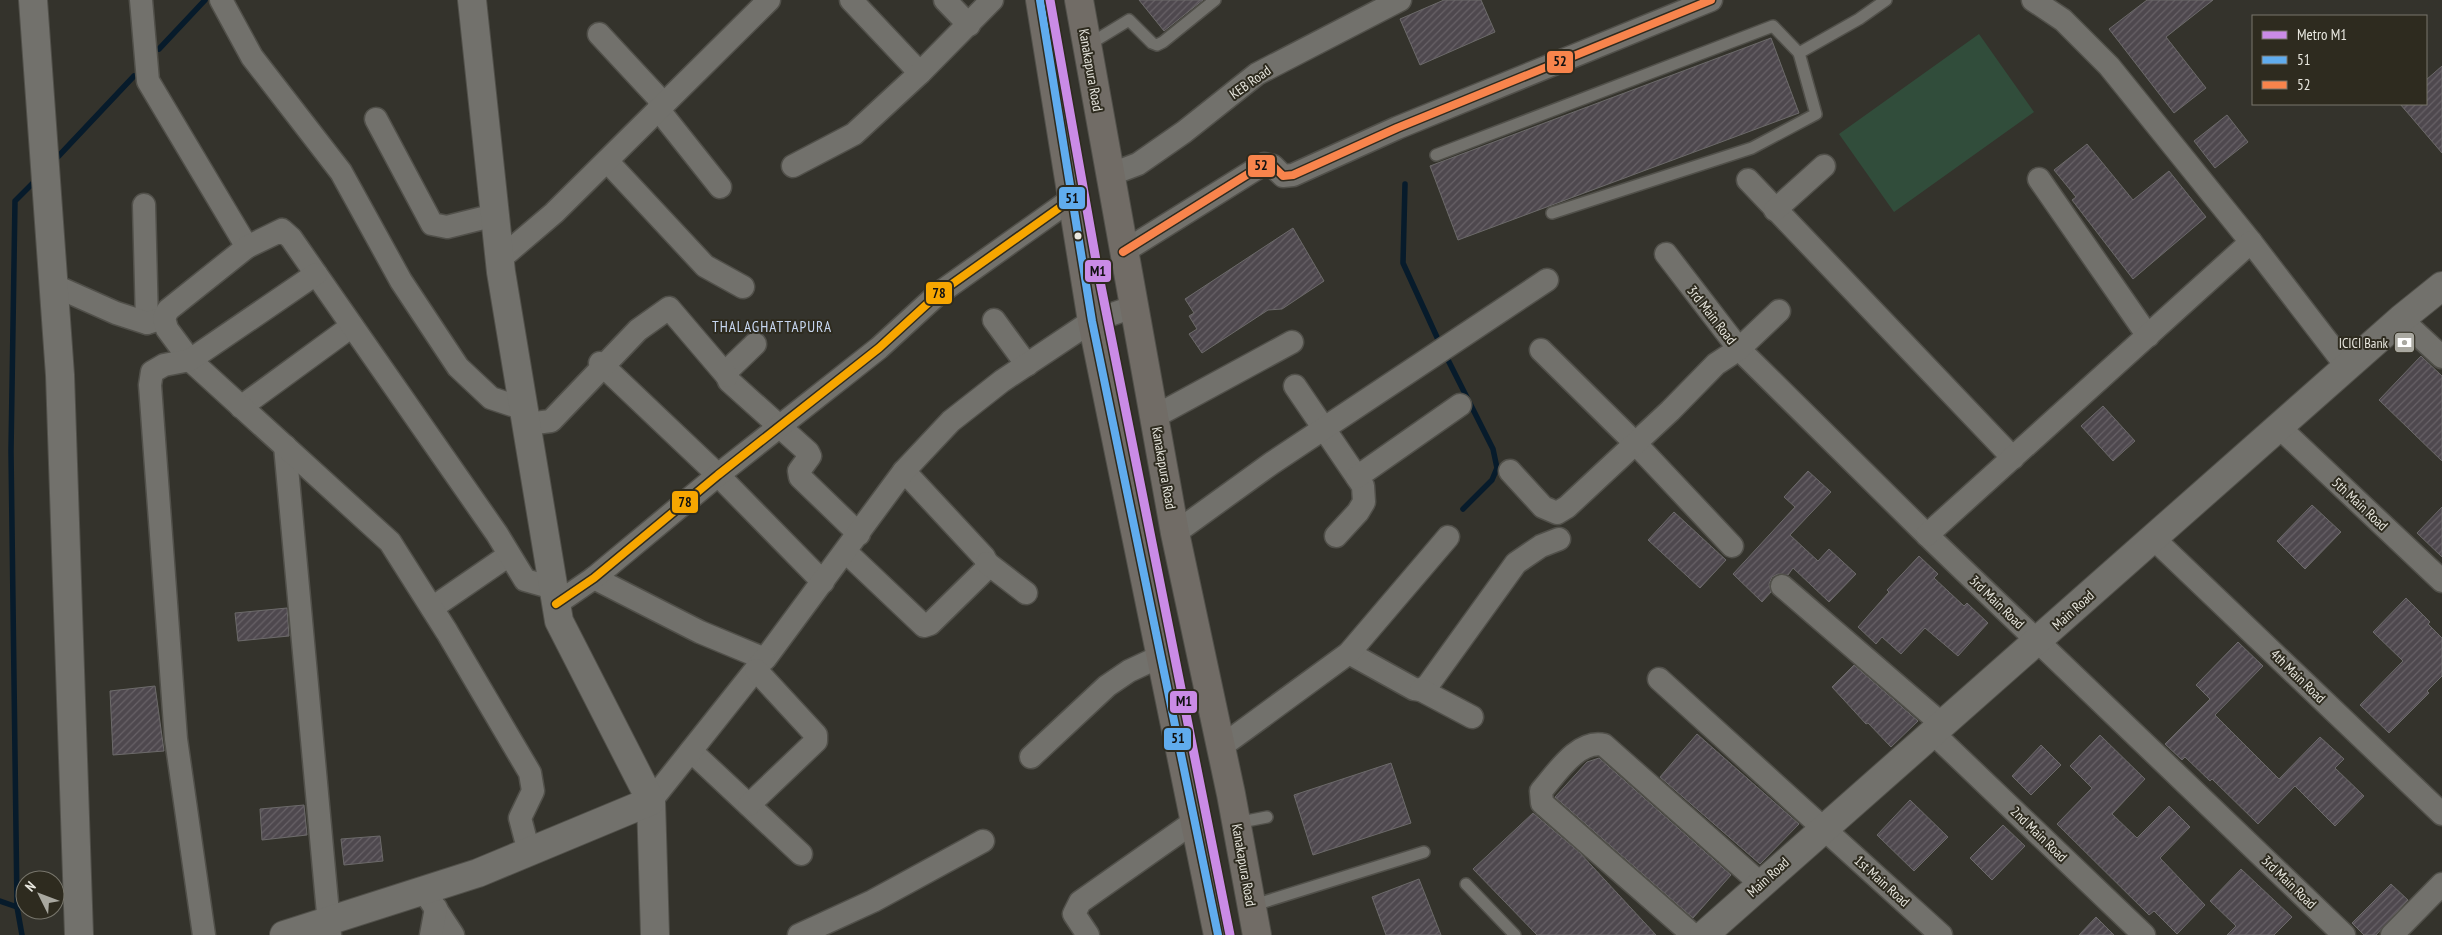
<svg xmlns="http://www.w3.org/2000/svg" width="2442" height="935" viewBox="0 0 2442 935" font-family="'PT Sans Narrow',sans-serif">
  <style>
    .pitch { fill: #314d3b }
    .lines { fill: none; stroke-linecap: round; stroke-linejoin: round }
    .stream { stroke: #071b2b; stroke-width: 5.5 }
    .building { fill: url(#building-hatch); stroke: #6c6a6a }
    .service-casing { stroke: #51504a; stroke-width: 14 }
    .minor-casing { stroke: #51504a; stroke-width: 25 }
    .tertiary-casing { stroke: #51504a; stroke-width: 30 }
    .trunk-casing { stroke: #51504a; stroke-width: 30 }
    .service { stroke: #72716c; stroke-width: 11 }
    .minor { stroke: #72716c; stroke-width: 22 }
    .tertiary { stroke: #72716c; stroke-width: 28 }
    .trunk { stroke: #716c66; stroke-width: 28 }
    .bus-1-casing { stroke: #2e2b1f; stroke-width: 11 }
    .bus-2-casing { stroke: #2e2b1f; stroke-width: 11 }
    .bus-3-casing { stroke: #2e2b1f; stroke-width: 11 }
    .bus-1 { stroke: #60acee; stroke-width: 8 }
    .bus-2 { stroke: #f8844c; stroke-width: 8 }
    .bus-3 { stroke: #f7a600; stroke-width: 8 }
    .metro-1-casing { stroke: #2e2b1f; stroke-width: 12 }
    .metro-1 { stroke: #ca8be6; stroke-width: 9 }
    .bus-dot { fill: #e8e7df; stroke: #2e2b1f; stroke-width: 2 }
    .labels { text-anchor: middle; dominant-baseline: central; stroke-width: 4; stroke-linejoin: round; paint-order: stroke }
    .street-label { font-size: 14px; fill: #e8e7df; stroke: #2e2b1f }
    .poi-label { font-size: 14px; fill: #e8e7df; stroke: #2e2b1f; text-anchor: end }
    .neighbourhood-label { font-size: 15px; letter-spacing: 1px; fill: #c8d8f2; stroke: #2e2b1f }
    .line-badge { stroke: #2e2b1f; stroke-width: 2 }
    .pale-badge-label { font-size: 14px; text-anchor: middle; font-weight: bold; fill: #111 }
  </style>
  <defs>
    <pattern id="building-hatch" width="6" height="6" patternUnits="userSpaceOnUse" patternTransform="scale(1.25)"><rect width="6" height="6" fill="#4e484e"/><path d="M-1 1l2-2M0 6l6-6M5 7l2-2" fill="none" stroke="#686267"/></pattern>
  </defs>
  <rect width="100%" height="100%" fill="#34332c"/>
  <polygon class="pitch" points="1979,34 2034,112 1894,212 1839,134"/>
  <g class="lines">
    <g class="stream">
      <polyline points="159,49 205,0"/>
      <polyline points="53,162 134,76"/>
      <polyline points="1405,184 1403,263 1441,346"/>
      <polyline points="1445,354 1493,449 1497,468 1492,480 1463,509"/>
      <polyline points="0,901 17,907"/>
      <polyline points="22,935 17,907 11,451 15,201 36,180"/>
    </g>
  </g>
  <g class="building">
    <polygon points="1139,0 1203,0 1164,31"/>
    <polygon points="1444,0 1481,0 1495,32 1420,65 1400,19"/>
    <polygon points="2147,0 2213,0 2166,37 2206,88 2174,113 2109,29"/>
    <polygon points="1771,38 1799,113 1458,240 1430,166"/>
    <polygon points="2442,66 2442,153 2400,104 2426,104 2426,80"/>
    <polygon points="2227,115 2248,142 2215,168 2194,141"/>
    <polygon points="2087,144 2133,200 2169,171 2206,217 2133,279 2072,200 2076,197 2054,170"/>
    <polygon points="1293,228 1324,281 1282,309 1268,310 1202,353 1189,334 1197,329 1189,316 1194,313 1185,299"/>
    <polygon points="2421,356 2442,376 2442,461 2379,400"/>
    <polygon points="2103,406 2135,441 2113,461 2081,426"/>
    <polygon points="1808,471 1831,492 1790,535 1818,561 1829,549 1856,574 1829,602 1793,568 1788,575 1778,574 1772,577 1769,584 1771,592 1762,602 1733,574 1795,507 1784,497"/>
    <polygon points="2312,505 2341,532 2305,569 2277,541"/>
    <polygon points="2442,507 2442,557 2417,533"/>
    <polygon points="1674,512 1726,560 1700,588 1648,540"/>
    <polygon points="1919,556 1938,574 1934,578 1964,606 1967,603 1988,623 1958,656 1925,628 1901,654 1882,637 1876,644 1858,627 1889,592 1887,590"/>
    <polygon points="2406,598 2430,622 2428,624 2442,638 2442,676 2427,691 2429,693 2389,733 2360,705 2403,661 2373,632"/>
    <polygon points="287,608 289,636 238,641 235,613"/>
    <polygon points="2238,642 2263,666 2215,715 2279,779 2320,737 2344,759 2335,768 2364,796 2335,826 2295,786 2258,824 2212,779 2210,781 2185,757 2182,760 2165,744 2210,699 2196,685"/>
    <polygon points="1854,665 1918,721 1891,747 1868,723 1866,724 1832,687"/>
    <polygon points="155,686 164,751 113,755 110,691"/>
    <polygon points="1697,734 1799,824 1760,864 1660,777"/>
    <polygon points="2100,735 2145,779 2112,814 2137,838 2169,806 2190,827 2160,858 2205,905 2177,934 2154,911 2149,915 2057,824 2092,788 2070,766"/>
    <polygon points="2041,745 2061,765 2031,795 2012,776"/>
    <polygon points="1599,758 1731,875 1693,918 1555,797 1587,762"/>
    <polygon points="1391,763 1411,823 1313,855 1294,795"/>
    <polygon points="1910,800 1948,837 1914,871 1877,835"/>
    <polygon points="304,805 307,835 262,840 260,809"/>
    <polygon points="1533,813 1579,852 1656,935 1537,935 1473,869"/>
    <polygon points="2003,825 2025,846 1992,880 1970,858"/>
    <polygon points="380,836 383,861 344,865 341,839"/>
    <polygon points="2241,869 2292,917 2274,935 2227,935 2236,926 2210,901"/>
    <polygon points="1419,879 1441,935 1386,935 1372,897"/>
    <polygon points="2391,884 2408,900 2376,935 2364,935 2352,923"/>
    <polygon points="2096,917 2114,935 2079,935"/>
  </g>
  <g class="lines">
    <defs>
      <g id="service">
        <polyline points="1088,45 1129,20 1152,43 1157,45 1163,42 1215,0"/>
        <polyline points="1436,155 1773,26 1799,53"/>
        <polyline points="1552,213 1752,148 1816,114 1799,53 1859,19 1886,0"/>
        <polyline points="1236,823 1267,817"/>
        <polyline points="1466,884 1515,935"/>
        <polyline points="1251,906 1424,852"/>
      </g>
      <g id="minor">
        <polyline points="141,0 148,81 247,247"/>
        <polyline points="221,0 252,57 341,172 401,281 458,367 491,398 524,409"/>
        <polyline points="851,0 920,73"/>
        <polyline points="945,0 969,25"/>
        <polyline points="2033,0 2063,20 2109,66 2251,242"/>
        <polyline points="599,34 664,104"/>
        <polyline points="658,109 720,187"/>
        <polyline points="376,119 432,224 447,227 495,215"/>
        <polyline points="607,161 705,266 743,287"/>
        <polyline points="793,166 854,134 920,73 992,0"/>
        <polyline points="1109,175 1138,164 1184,132 1257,74 1400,0"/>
        <polyline points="2039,179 2148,336"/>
        <polyline points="1748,180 2013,458"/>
        <polyline points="144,205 147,323"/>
        <polyline points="1775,210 1824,166"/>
        <polyline points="1123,252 1264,164 1273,166 1283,176 1293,175 1397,128 1711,0"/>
        <polyline points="1666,254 1739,349 1927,535 2344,935"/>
        <polyline points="500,259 554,213 769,0"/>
        <polyline points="53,285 116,313 147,323 164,318"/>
        <polyline points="2401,319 2442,357"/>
        <polyline points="994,320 1027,365"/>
        <polyline points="755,344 728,370 727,376 729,381 808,452 810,456 799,471 800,477 859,534"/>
        <polyline points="1541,350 1635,443 1732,546"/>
        <polyline points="600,363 718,475 823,582"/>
        <polyline points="1295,386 1363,486 1364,502 1358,512 1336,536"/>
        <polyline points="241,407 352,326"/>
        <polyline points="1154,417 1292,342"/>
        <polyline points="527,424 551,421 638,330 669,308 727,376"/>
        <polyline points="2279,427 2442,581"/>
        <polyline points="285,446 330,935"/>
        <polyline points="1510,471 1543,507 1557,513 1567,507 1670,411 1716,364 1739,349 1779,311"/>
        <polyline points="1357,477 1460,405"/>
        <polyline points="1175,533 1272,463 1547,280"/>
        <polyline points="1927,535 2251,242 2347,367"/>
        <polyline points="2153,538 2442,814"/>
        <polyline points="846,552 924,626 930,624 985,570 987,563 984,557 904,471"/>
        <polyline points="987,563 1026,593"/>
        <polyline points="594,578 700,632 765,659 904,471 951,421 1002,381 1092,321 1133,307"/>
        <polyline points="1782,586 1943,725"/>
        <polyline points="556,604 594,578 718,475 879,348 938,294 1073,198"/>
        <polyline points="432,608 509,555"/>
        <polyline points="1349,653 1414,689 1421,690 1428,685 1516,563 1541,546 1559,539"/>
        <polyline points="1659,679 1941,935"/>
        <polyline points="1421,690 1472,717"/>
        <polyline points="1934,734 2144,935"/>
        <polyline points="1222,746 1349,653 1448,537"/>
        <polyline points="691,751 801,854"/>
        <polyline points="1031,757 1107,686 1129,671 1161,656"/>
        <polyline points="651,801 764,659"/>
        <polyline points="749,805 816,741 816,735 756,670"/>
        <polyline points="529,852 520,818 533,791 530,773 447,632 390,542 190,360 167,329 164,318 168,310 247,247 282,230 291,238 497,534 525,580 553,588"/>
        <polyline points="424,891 453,935"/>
        <polyline points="204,935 176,739 150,385 152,372 164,365 190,360 316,274"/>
        <polyline points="431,935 436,908"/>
        <polyline points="799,935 873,901 983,841"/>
        <polyline points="1088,935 1074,914 1080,902 1195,821"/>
        <path d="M1693,935L1542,803L1541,791C1556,774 1578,739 1604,745L1761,884"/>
        <polyline points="2392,935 2442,884"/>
      </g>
      <g id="tertiary">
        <polyline points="33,0 60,375 79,935"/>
        <polyline points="651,801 655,935"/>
        <polyline points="284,935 478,873 651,801 559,621 501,272 472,0"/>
        <polyline points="1704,935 2401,319 2442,286"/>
      </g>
      <g id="trunk">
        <polyline points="1040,0 1092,321 1218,935"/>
        <polyline points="1079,0 1175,533 1231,794 1257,935"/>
      </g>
    </defs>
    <use href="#service" class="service-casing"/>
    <use href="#minor" class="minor-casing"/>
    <use href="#tertiary" class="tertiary-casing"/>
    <use href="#trunk" class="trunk-casing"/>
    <use href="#service" class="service"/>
    <use href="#minor" class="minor"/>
    <use href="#tertiary" class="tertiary"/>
    <use href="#trunk" class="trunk"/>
    <defs>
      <polyline id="bus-1" points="1040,0 1092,321 1218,935"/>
      <polyline id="bus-2" points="1123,252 1264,164 1273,166 1283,176 1293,175 1397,128 1711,0"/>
      <polyline id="bus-3" points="556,604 594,578 718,475 879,348 938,294 1073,198"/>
    </defs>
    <use href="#bus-1" class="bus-1-casing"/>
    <use href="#bus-2" class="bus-2-casing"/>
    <use href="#bus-3" class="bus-3-casing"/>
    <use href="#bus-1" class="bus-1"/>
    <use href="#bus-2" class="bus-2"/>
    <use href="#bus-3" class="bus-3"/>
    <defs>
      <polyline id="metro-1" points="1050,0 1097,266 1230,935"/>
    </defs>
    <use href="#metro-1" class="metro-1-casing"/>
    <use href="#metro-1" class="metro-1"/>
  </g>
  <defs>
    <symbol id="bank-square" viewBox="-11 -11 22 22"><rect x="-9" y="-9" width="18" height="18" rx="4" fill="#a9a8a0" stroke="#2e2b1f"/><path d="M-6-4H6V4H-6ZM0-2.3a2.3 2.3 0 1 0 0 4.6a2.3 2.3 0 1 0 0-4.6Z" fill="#fff"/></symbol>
  </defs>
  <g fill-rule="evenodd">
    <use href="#bank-square" x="2392" y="330" width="25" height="25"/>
  </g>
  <circle class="bus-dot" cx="1078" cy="236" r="4.5"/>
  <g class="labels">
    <g class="street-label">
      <text transform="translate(1091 70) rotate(80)">Kanakapura Road</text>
      <text transform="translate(1250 82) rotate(-35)">KEB Road</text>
      <text transform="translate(1712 315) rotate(52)">3rd Main Road</text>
      <text transform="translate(1164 468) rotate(80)">Kanakapura Road</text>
      <text transform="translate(2360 504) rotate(43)">5th Main Road</text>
      <text transform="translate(1997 602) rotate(44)">3rd Main Road</text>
      <text transform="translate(2073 610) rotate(-42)">Main Road</text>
      <text transform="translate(2298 676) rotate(44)">4th Main Road</text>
      <text transform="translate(2039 834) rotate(44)">2nd Main Road</text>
      <text transform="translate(1244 865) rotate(80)">Kanakapura Road</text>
      <text transform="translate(1768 877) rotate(-42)">Main Road</text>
      <text transform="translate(1882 881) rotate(42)">1st Main Road</text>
      <text transform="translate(2289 882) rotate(44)">3rd Main Road</text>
    </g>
    <g class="poi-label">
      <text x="2388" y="343">ICICI Bank</text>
    </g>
    <g class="neighbourhood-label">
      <text x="772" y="326">THALAGHATTAPURA</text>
    </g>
  </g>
  <g class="line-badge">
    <rect x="1546" y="50" width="28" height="24" rx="5" fill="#f8844c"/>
    <rect x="1247" y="154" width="29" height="24" rx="5" fill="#f8844c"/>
    <rect x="1058" y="186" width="28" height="24" rx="5" fill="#60acee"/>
    <rect x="1084" y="259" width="28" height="24" rx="5" fill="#ca8be6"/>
    <rect x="925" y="281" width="28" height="24" rx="5" fill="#f7a600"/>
    <rect x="671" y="490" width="28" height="24" rx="5" fill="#f7a600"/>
    <rect x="1169" y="690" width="29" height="24" rx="5" fill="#ca8be6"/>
    <rect x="1163" y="727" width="29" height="24" rx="5" fill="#60acee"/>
  </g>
  <g class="pale-badge-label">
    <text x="1560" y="66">52</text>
    <text x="1261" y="170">52</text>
    <text x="1072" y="203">51</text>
    <text x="1098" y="276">M1</text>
    <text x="939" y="298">78</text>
    <text x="685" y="507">78</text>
    <text x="1184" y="706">M1</text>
    <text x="1178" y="743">51</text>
  </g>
  <rect x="2252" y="15" width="175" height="90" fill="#2e2b1f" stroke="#78766c"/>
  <rect x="2262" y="31" width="25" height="8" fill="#ca8be6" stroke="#78766c"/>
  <text x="2297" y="40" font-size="15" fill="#e8e7df">Metro M1</text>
  <rect x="2262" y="56" width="25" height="8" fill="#60acee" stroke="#78766c"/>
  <text x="2297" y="65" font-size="15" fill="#e8e7df">51</text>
  <rect x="2262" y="81" width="25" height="8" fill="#f8844c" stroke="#78766c"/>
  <text x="2297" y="90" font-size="15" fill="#e8e7df">52</text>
  <g transform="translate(40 895) rotate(312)"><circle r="24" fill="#2e2b1f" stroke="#78766c"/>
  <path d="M0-4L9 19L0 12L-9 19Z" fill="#a9a8a0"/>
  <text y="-8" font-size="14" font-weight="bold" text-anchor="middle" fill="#e8e7df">N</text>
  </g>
</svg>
